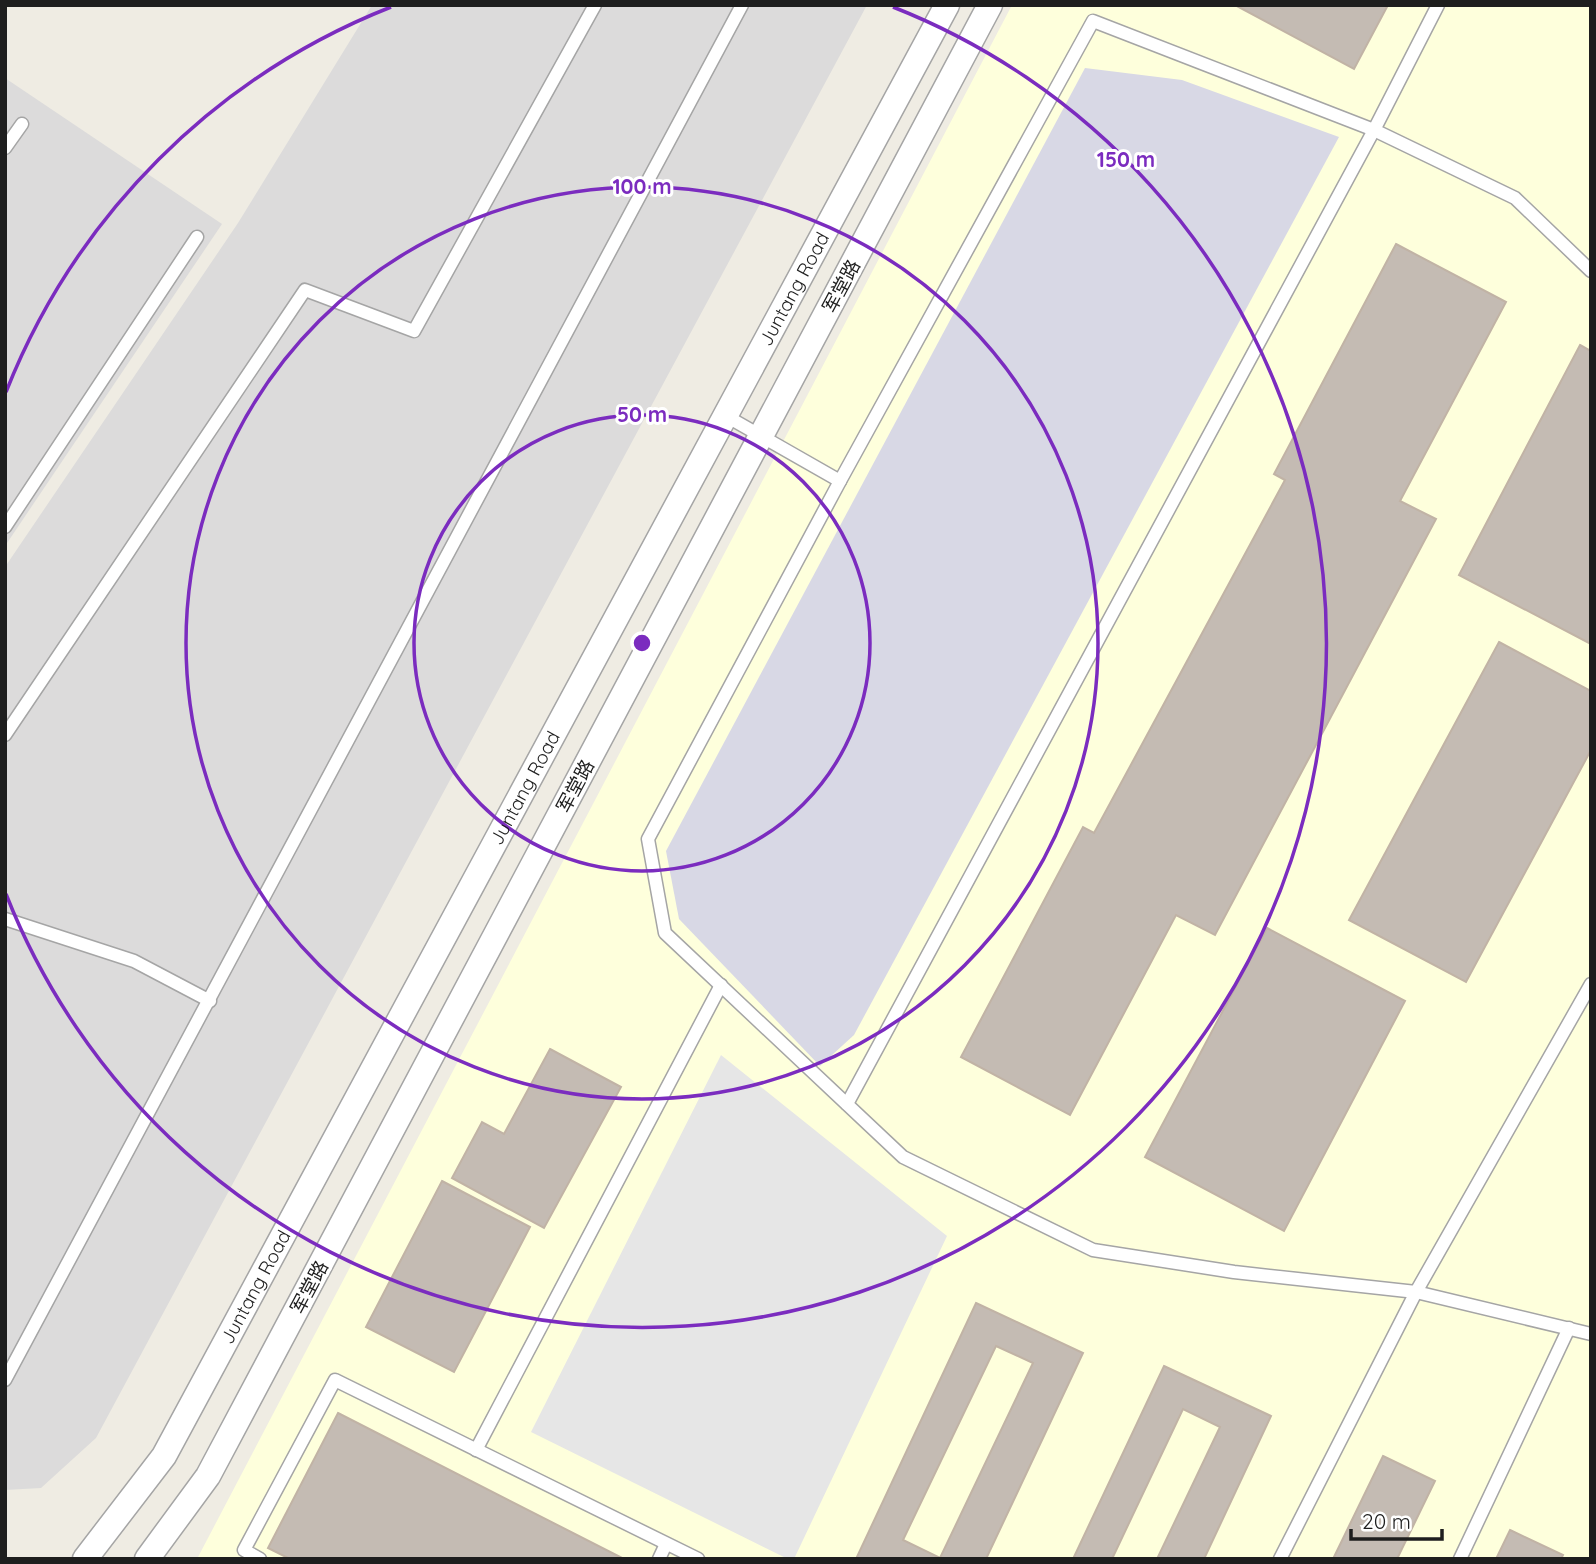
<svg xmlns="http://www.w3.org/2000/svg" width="1596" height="1564" viewBox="0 0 1596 1564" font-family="Quicksand,'Noto Sans SC',sans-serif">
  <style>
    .residential { fill: #dcdbdb }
    .education { fill: #feffdc }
    .parking { fill: #e6e6e6 }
    .plaza { fill: #d8d8e5 }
    .building { fill: #c4bbb3; stroke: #c1b3a5; stroke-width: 2; fill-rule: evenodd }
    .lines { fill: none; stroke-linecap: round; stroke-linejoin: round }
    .lane-casing { stroke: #a5a5a5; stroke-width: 15 }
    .street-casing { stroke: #a5a5a5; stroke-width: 27 }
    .lane { stroke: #fff; stroke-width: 12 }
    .street { stroke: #fff; stroke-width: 24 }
    .ring { fill: none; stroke: #7b2cbf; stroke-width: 3.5 }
    .labels { text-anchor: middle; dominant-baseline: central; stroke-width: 6; stroke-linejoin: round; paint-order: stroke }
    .street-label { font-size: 19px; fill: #1e1e1e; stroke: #fff }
    .centre { fill: #7b2cbf; stroke: #fff; stroke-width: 3.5 }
    .ring-label { font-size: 21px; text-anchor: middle; font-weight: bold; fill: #7b2cbf; stroke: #fff; stroke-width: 6; stroke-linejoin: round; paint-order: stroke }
  </style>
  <rect width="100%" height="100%" fill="#efece3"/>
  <g class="residential">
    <polygon points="372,5 867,5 96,1438 41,1488 5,1490 5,567 238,223"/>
    <polygon points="5,78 222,224 5,546"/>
  </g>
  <polygon class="education" points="1012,5 1591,5 1591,1559 197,1559"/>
  <polygon class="parking" points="721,1055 947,1236 794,1559 788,1559 531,1432"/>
  <polygon class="plaza" points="1085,68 1182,80 1339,137 854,1035 820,1066 679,919 666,851"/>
  <g class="building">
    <polygon points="1235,5 1388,5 1354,69"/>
    <polygon points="1396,244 1506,302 1400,501 1436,519 1215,935 1176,915 1070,1115 961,1057 1083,827 1094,833 1285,480 1274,474"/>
    <polygon points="1580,345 1591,351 1591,644 1459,575"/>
    <polygon points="1499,642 1591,691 1591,750 1466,982 1349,920"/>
    <polygon points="1267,928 1405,1001 1284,1231 1145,1157"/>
    <polygon points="550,1049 621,1087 544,1228 452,1178 482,1122 504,1134"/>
    <polygon points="442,1181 530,1227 454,1372 366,1327"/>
    <path d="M976,1303L1083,1353L986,1559H856ZM996,1346L1033,1363L940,1558L903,1540Z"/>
    <polygon points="1164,1366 1271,1416 1204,1559 1157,1559 1220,1427 1183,1409 1112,1559 1073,1559"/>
    <polygon points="338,1413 624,1559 290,1559 268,1548"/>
    <polygon points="1383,1456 1435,1481 1397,1559 1333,1559"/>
    <polygon points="1510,1530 1563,1555 1561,1559 1496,1559"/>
  </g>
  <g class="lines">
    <defs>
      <g id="lane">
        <polyline points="5,148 22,124"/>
        <polyline points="1591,271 1515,198 1374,130 1093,21 840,481 648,839 665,933 903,1157 1093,1250 1234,1272 1416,1292 1591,1334"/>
        <polyline points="726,416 840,481"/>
        <polyline points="5,527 197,237"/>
        <polyline points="5,735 305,290 414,331 595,5"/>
        <polyline points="5,919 134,961 210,1001"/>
        <polyline points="847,1104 1374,130 1438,5"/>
        <polyline points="5,1380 742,5"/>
        <polyline points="476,1450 721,985"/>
        <polyline points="260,1559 244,1550 335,1380 698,1559"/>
        <polyline points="659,1559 666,1544"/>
        <polyline points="1280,1559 1416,1292 1591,984"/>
        <polyline points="1460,1559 1569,1328"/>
      </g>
      <g id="street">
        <path id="s1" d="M85,1559L164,1456L947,5"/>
        <polyline points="147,1559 208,1476 990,5"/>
      </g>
    </defs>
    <use href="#lane" class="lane-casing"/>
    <use href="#street" class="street-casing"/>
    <use href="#lane" class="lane"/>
    <use href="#street" class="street"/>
  </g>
  <g class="ring">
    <circle cx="642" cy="643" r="228"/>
    <circle cx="642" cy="643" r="456"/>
    <path d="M6 392A684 684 0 0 1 391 7M893 7A684 684 0 1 1 6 894"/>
  </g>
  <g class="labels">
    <g class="street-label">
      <text transform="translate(841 286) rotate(-62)">军堂路</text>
      <text stroke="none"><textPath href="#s1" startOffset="1456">Juntang Road</textPath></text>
      <text transform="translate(575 786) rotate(-62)">军堂路</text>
      <text stroke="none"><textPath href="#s1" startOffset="889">Juntang Road</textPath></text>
      <text stroke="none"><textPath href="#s1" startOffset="322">Juntang Road</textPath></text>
      <text transform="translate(309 1287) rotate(-62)">军堂路</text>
    </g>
  </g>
  <circle cx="642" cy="643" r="10" class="centre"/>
  <g class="ring-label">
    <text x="1126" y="167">150 m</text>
    <text x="642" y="194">100 m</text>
    <text x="642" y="422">50 m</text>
  </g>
  <rect width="1596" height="1564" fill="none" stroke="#1e1e1e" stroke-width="14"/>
  <path d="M1351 1529v10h91v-10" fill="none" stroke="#1e1e1e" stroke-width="3.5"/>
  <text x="1362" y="1529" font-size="21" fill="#1e1e1e" stroke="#ffffff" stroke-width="5" paint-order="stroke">20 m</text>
</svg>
